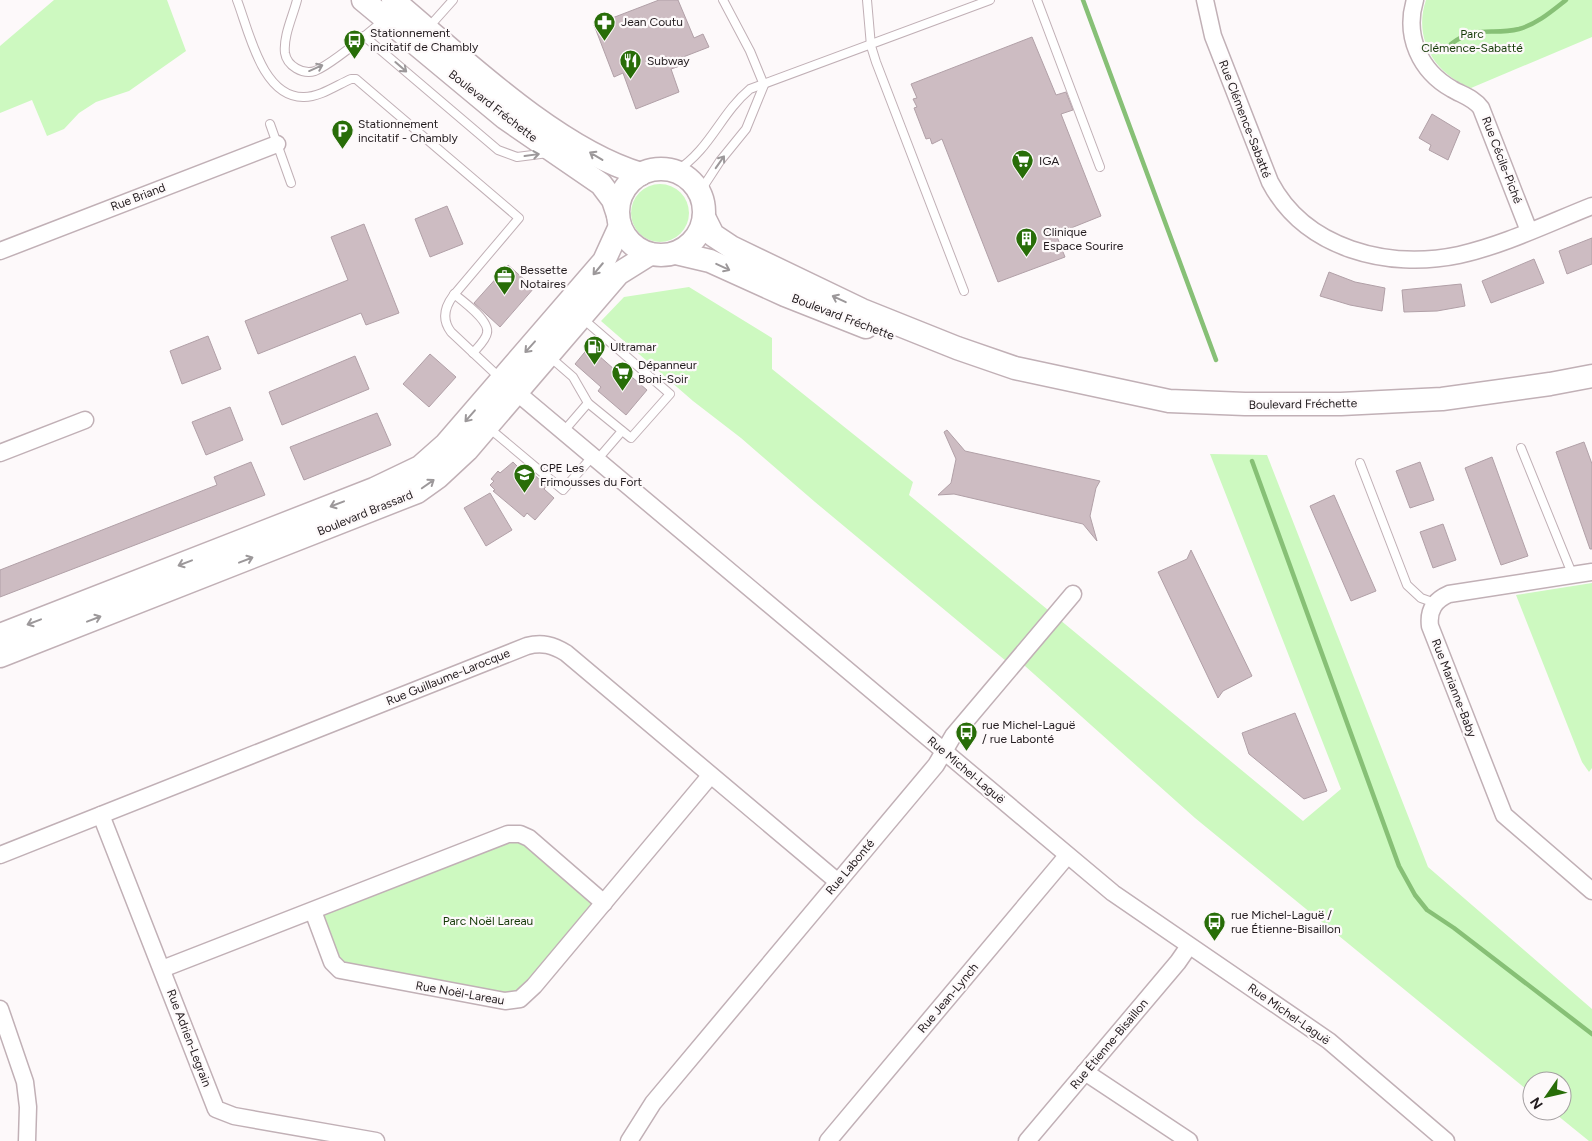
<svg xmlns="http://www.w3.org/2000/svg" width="1592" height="1141" viewBox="0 0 1592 1141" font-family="Figtree,sans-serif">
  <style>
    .green { fill: #cdf9c0 }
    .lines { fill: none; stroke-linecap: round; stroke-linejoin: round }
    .stream { stroke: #87c076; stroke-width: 4.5 }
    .building { fill: #cdbcc2; stroke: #b1a0a7 }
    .lane-casing { stroke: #c1b0b6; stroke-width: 10 }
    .street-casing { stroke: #c1b0b6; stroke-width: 19 }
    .secondary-casing { stroke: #c1b0b6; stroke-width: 25 }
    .lane { stroke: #fff; stroke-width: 8 }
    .street { stroke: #fff; stroke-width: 16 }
    .secondary { stroke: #fff; stroke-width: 22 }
    .oneway { stroke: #9c989a }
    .labels { text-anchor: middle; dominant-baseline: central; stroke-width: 4.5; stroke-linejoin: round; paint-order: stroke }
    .poi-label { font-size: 12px; fill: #221b1e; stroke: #fdf9fa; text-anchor: start }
    .park-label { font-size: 12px; fill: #153a07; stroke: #fdf9fa }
    .street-label { font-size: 12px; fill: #221b1e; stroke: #fdf9fa }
  </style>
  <rect width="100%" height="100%" fill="#fdf9fa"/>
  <g class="green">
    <polygon points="54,0 167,0 186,51 129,91 96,102 79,113 64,129 47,136 32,100 0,113 0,46"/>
    <path d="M1426,0H1592V37L1471,88C1434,74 1413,38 1426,0Z"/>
    <circle cx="660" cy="213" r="29"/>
    <polygon points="689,287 772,338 772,369 913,482 909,495 1303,821 1341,789 1210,454 1267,455 1428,867 1592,1009 1592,1141 1589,1141 1552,1111 1562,1111 1562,1081 1532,1081 1532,1094 1195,818 1025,666 1006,661 815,502 741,438 693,401 601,321 624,297"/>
    <polygon points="1592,583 1592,768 1589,772 1582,762 1516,595"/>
    <polygon points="489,837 526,837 603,907 514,1008 339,966 311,914"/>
  </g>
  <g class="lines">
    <g class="stream">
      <polyline points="1083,0 1216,360"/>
      <path d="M1451,44C1478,24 1491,36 1519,29C1537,24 1552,11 1566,0"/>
      <polyline points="1252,461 1399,866 1415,895 1427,910 1454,928 1592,1034"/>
    </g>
  </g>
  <g class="building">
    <polygon points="659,0 678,0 694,38 703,34 709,47 678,59 680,66 671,69 679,92 636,109 623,73 614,77 594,25"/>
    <polygon points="1032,37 1056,95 1066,92 1073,110 1061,114 1101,216 1056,234 1065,257 998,282 942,139 932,144 930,138 926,139 914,108 917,107 913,99 917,98 911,84"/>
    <polygon points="1432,114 1460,131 1448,160 1429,150 1431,145 1419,138"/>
    <polygon points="447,206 463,244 430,257 415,219"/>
    <polygon points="364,224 399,313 366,325 361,313 258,354 245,321 348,280 331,237"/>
    <polygon points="1592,238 1592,264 1567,274 1559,251"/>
    <polygon points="1534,259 1544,283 1491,303 1482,281"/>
    <polygon points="508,265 534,288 500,327 474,303"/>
    <polygon points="1329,272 1355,282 1385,288 1382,311 1350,305 1320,296"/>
    <polygon points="1461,284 1465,306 1437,311 1404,312 1402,290"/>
    <polygon points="208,336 221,369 182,384 170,351"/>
    <polygon points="589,347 615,370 619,366 647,390 626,415 598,391 601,387 575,364"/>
    <polygon points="430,354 456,377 429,407 403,384"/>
    <polygon points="355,356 369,389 282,425 269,392"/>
    <polygon points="230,407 243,440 206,455 192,422"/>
    <polygon points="377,413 391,445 304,480 290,447"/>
    <polygon points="947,430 965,451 1100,481 1096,488 1090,516 1097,541 1083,524 954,494 938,495 951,483 956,459 944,432"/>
    <polygon points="1584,442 1592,464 1592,549 1590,549 1556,452"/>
    <polygon points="1492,457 1528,556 1501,565 1465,468"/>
    <polygon points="251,462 265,495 0,597 0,570 217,485 214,477"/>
    <polygon points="513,462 521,470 524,466 547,486 544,489 554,498 535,520 527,513 524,517 493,491 495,490 490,485 494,481 491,479 498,471 500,473"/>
    <polygon points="1420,462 1434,500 1410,508 1396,471"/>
    <polygon points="490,493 512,530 486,546 464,508"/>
    <polygon points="1334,495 1376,591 1351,601 1310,506"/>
    <polygon points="1443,524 1456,560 1433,568 1420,532"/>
    <polygon points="1191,550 1252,676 1223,691 1218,698 1158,572 1187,559"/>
    <polygon points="1295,713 1327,791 1304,799 1249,754 1242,733"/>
  </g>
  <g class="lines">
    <defs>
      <g id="lane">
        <path d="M237,0C249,31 262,98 304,97C320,97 337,85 351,79H356L519,218L453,296C444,308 442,320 451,332L500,378"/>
        <path d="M297,0C293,16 283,36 285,53C287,66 303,75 315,71C334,63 367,34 384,20"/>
        <polyline points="867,0 871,46 876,62 964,291"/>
        <polyline points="1037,0 1100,167"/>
        <polyline points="428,28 453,0"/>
        <polyline points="364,36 498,150 517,157 548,153"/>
        <polyline points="270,124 291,183"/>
        <path d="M675,172C711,149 720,114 750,89L990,0"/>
        <polyline points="703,206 705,184 720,161 746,129 764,85 750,51 723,0"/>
        <path d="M454,294C463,301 490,321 487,333C486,340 477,348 473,353"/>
        <polyline points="550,357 573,377 588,403 631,438 670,394 582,318"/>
        <polyline points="489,428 563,490 592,457"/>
        <polyline points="563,432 588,403"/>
        <polyline points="1521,448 1573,576"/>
        <polyline points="597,460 622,431"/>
        <polyline points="1360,463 1407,585 1421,598 1435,603"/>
      </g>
      <g id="street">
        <path d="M1205,0L1213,36L1270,182C1305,249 1388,270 1459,255C1504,245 1549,223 1592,206"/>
        <path d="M1415,0C1404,36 1420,71 1452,89C1462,95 1474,98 1481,108L1529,231"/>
        <polyline points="0,251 277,144"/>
        <polyline points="509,386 1113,893 1329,1041 1446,1141"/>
        <polyline points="0,453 85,420"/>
        <path d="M1592,572L1449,594C1435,600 1428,610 1430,626L1504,815L1592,891"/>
        <polyline points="101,815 216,1109 234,1116 376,1141"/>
        <path d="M0,855L527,646C542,642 553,645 566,653L838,882"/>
        <polyline points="313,911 332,962 340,970 505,1001 520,999 534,986 710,776"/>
        <polyline points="162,969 508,834 520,834 529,838 604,903"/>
        <polyline points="0,1009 25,1082 28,1107 27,1141"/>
        <polyline points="1085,1072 1189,1141"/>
        <polyline points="629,1141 653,1103 936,765 953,736 1073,594"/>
        <polyline points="828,1141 1067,856"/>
        <polyline points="1027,1141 1178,962 1189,946"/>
      </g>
      <g id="secondary">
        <polyline points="363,0 505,118 601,184 613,200 618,215"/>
        <path d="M393,0C461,57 556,149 641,174"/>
        <circle cx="661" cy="212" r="43"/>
        <polyline points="704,217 713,235 731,247 862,310 957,348 1015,368 1169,401 1245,404 1341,404 1442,399 1550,384 1592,376"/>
        <polyline points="676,253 710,261 785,295 866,327"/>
        <polyline points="0,635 374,489 420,467 446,444 604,261 620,226"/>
        <polyline points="0,656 417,492 438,477 467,450 618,274 650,254"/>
      </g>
    </defs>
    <use href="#lane" class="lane-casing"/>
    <use href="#street" class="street-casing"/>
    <use href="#secondary" class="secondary-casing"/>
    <use href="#lane" class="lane"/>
    <use href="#street" class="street"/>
    <use href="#secondary" class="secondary"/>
  </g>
  <defs><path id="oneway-shaft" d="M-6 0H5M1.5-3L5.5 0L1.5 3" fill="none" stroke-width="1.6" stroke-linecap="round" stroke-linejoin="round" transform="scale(1.25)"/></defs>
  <g class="oneway">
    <use href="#oneway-shaft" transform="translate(401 67) rotate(41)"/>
    <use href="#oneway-shaft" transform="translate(316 68) rotate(-24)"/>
    <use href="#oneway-shaft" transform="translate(532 155) rotate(-8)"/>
    <use href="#oneway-shaft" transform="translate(596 156) rotate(-149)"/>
    <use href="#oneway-shaft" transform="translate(720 162) rotate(-55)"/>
    <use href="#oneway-shaft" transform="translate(723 267) rotate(25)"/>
    <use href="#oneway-shaft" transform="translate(598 269) rotate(130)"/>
    <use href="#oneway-shaft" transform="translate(839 299) rotate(-155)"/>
    <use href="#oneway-shaft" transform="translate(530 347) rotate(132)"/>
    <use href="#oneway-shaft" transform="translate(470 416) rotate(131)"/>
    <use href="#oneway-shaft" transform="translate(428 484) rotate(-35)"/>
    <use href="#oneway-shaft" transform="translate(337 504) rotate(159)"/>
    <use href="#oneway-shaft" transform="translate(246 560) rotate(-21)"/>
    <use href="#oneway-shaft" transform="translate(185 563) rotate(159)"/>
    <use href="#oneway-shaft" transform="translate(94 619) rotate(-21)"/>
    <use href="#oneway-shaft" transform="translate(34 622) rotate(159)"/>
  </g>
  <defs>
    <symbol id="pharmacy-pin" viewBox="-11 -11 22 30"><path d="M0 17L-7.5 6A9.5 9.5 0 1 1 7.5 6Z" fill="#286d08" stroke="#fdf9fa"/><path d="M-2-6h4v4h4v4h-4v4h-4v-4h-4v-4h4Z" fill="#fff"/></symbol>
    <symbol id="bus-pin" viewBox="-11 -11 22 30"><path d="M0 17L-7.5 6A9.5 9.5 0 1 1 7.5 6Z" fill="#286d08" stroke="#fdf9fa"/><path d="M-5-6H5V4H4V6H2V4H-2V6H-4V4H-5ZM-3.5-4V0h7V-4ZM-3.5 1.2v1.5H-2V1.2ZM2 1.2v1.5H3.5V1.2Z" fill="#fff"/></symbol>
    <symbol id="restaurant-pin" viewBox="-11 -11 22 30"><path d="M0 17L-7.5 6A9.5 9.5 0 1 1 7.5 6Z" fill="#286d08" stroke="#fdf9fa"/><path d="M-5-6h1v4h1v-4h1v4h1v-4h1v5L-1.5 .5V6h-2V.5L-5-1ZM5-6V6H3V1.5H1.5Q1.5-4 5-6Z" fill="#fff"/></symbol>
    <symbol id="parking-pin" viewBox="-11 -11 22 30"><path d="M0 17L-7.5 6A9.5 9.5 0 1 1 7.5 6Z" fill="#286d08" stroke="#fdf9fa"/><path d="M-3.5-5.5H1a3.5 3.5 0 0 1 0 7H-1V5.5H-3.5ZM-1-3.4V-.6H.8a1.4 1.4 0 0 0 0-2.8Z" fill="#fff"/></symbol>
    <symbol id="supermarket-pin" viewBox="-11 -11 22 30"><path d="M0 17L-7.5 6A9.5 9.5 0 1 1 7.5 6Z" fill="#286d08" stroke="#fdf9fa"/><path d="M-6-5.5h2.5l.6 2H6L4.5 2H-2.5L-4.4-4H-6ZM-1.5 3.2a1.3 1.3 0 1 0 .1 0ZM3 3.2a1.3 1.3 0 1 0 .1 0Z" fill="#fff"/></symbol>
    <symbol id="building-pin" viewBox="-11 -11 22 30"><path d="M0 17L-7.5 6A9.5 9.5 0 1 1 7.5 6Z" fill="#286d08" stroke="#fdf9fa"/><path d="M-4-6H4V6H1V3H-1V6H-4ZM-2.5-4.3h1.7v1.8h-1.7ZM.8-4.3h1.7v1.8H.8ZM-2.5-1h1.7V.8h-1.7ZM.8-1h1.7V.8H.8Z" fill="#fff"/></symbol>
    <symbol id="office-pin" viewBox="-11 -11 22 30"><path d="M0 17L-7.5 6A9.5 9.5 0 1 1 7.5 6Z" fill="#286d08" stroke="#fdf9fa"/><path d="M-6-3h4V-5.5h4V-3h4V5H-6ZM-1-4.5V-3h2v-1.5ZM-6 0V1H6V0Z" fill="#fff"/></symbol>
    <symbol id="fuel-pin" viewBox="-11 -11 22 30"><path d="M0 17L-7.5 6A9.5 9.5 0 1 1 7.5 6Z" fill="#286d08" stroke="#fdf9fa"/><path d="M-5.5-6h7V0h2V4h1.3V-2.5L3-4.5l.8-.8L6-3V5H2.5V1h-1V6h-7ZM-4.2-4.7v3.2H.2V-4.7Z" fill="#fff"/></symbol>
    <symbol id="school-pin" viewBox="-11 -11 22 30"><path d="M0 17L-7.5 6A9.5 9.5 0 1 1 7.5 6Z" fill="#286d08" stroke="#fdf9fa"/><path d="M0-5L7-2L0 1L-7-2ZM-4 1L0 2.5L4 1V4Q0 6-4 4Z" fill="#fff"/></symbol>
  </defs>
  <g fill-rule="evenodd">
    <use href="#pharmacy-pin" x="592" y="10" width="25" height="34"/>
    <use href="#bus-pin" x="342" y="28" width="25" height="34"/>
    <use href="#restaurant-pin" x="618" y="48" width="25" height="34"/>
    <use href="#parking-pin" x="330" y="118" width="25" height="34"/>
    <use href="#supermarket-pin" x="1010" y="148" width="25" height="34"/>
    <use href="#building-pin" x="1014" y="226" width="25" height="34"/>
    <use href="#office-pin" x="492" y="264" width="25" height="34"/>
    <use href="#fuel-pin" x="582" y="334" width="25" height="34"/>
    <use href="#supermarket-pin" x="610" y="360" width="25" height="34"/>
    <use href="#school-pin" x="512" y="462" width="25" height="34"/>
    <use href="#bus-pin" x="954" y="720" width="25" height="34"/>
    <use href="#bus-pin" x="1202" y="910" width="25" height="34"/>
  </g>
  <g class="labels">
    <g class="poi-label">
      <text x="621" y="22">Jean Coutu</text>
      <text x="370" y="33">Stationnement<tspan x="370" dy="14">incitatif de Chambly</tspan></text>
      <text x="647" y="61">Subway</text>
      <text x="358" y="124">Stationnement<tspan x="358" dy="14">incitatif - Chambly</tspan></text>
      <text x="1039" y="161">IGA</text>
      <text x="1043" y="232">Clinique<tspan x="1043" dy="14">Espace Sourire</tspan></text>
      <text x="520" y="270">Bessette<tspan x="520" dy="14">Notaires</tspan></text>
      <text x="610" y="347">Ultramar</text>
      <text x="638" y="365">Dépanneur<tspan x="638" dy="14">Boni-Soir</tspan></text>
      <text x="540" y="468">CPE Les<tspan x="540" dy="14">Frimousses du Fort</tspan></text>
      <text x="982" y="725">rue Michel-Laguë<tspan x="982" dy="14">/ rue Labonté</tspan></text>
      <text x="1231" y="915">rue Michel-Laguë /<tspan x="1231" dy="14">rue Étienne-Bisaillon</tspan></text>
    </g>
    <g class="park-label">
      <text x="1472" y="34">Parc<tspan x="1472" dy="14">Clémence-Sabatté</tspan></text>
      <text x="488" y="921">Parc Noël Lareau</text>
    </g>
    <g class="street-label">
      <text transform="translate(493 106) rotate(38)">Boulevard Fréchette</text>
      <text transform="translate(1245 119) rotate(69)">Rue Clémence-Sabatté</text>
      <text transform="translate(1502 160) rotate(69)">Rue Cécile-Piché</text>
      <text transform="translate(138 197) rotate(-21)">Rue Briand</text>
      <text transform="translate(843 317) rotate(21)">Boulevard Fréchette</text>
      <text transform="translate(1303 404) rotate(-1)">Boulevard Fréchette</text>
      <text transform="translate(365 513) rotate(-22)">Boulevard Brassard</text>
      <text transform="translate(448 677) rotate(-22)">Rue Guillaume-Larocque</text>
      <text transform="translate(1454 688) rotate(69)">Rue Marianne-Baby</text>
      <text transform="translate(966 770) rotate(40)">Rue Michel-Laguë</text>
      <text transform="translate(850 867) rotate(-50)">Rue Labonté</text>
      <text transform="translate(460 993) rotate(10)">Rue Noël-Lareau</text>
      <text transform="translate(948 998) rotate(-50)">Rue Jean-Lynch</text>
      <text transform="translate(1289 1014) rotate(35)">Rue Michel-Laguë</text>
      <text transform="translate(189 1038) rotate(69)">Rue Adrien-Legrain</text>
      <text transform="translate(1109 1044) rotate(-50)">Rue Étienne-Bisaillon</text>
    </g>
  </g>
  <g transform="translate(1547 1096) rotate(236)"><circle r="24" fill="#fdf9fa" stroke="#a5a0a2"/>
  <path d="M0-4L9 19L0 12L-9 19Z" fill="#286d08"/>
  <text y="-8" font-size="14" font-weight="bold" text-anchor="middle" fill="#221b1e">N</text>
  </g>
</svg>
